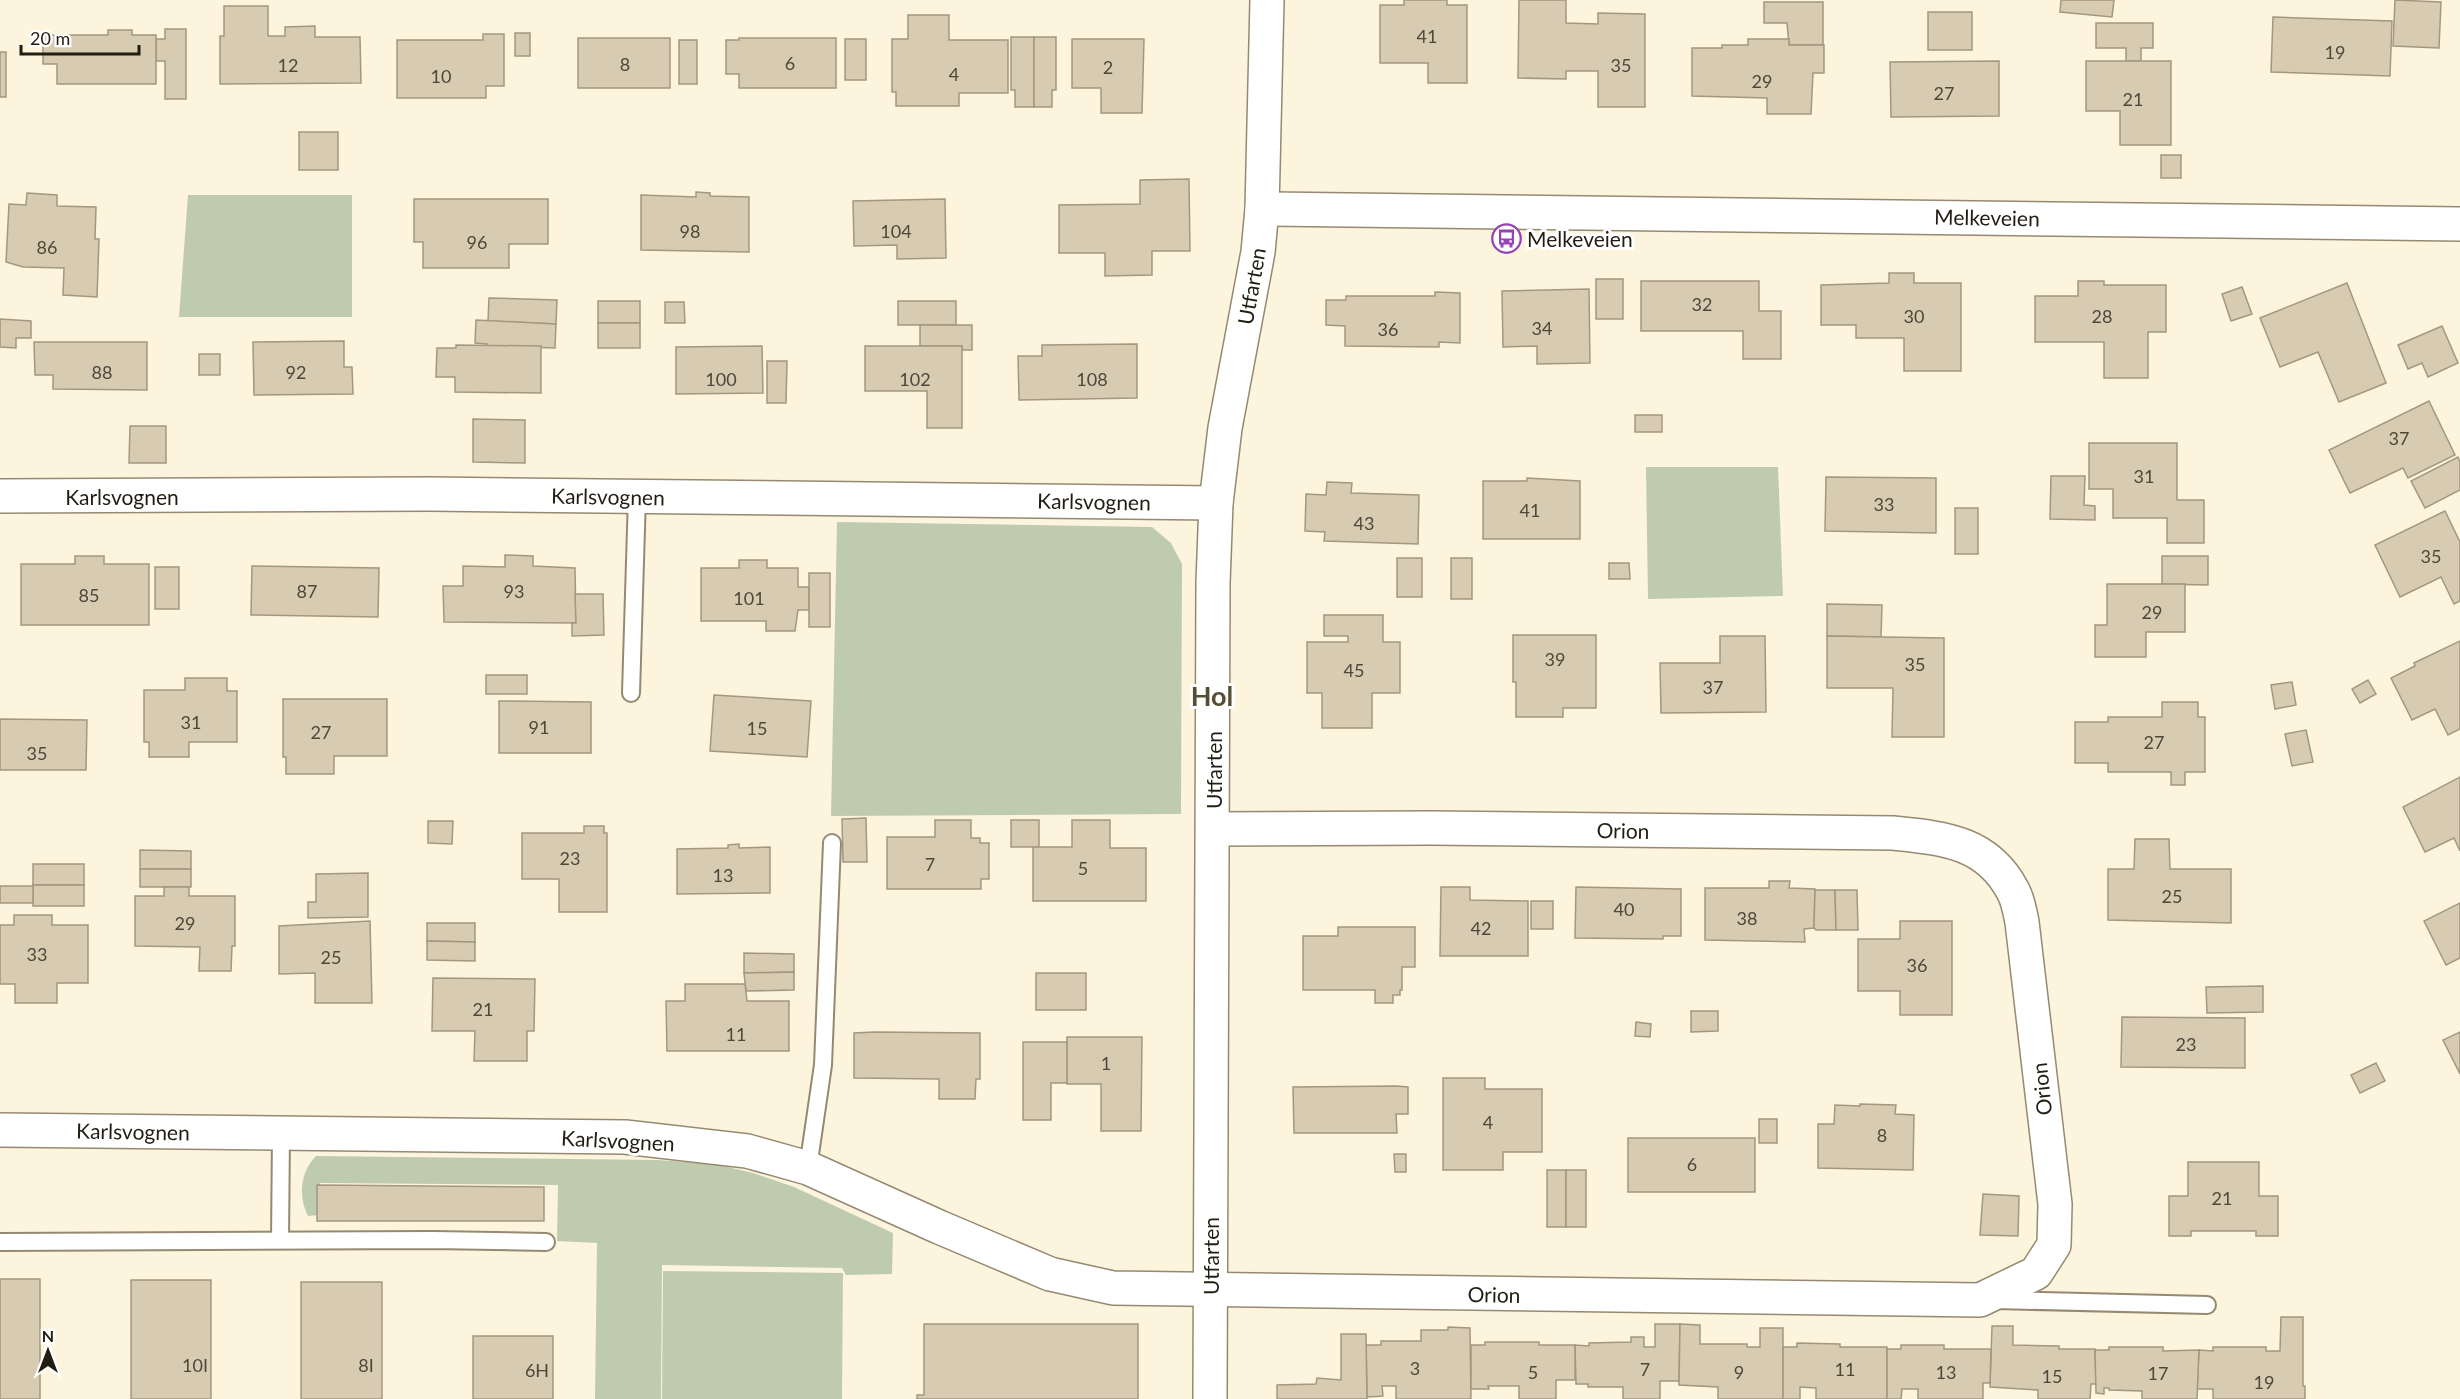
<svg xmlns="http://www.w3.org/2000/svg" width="2460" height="1399" viewBox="0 0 2460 1399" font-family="Lato,sans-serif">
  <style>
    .green { fill: #bfcbaf }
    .building { fill: #d7cbb1; stroke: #a3987f; stroke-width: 1.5 }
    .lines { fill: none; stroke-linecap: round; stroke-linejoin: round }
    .lane-casing { stroke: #958a71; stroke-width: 20 }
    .street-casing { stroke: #958a71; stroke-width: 36 }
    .secondary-casing { stroke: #958a71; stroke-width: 36 }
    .lane { stroke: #fff; stroke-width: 16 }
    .street { stroke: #fff; stroke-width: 33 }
    .secondary { stroke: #fff; stroke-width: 33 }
    .labels { text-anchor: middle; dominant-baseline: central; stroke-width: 6; stroke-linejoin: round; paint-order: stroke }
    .number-label { font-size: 18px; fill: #4e483a }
    .street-label { font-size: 21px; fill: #211d13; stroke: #fff }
    .poi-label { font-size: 21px; fill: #211d13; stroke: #fff; text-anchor: start }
    .district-label { font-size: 27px; font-weight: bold; fill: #574d36; stroke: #fff }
  </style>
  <rect width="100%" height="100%" fill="#fdf4de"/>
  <g class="green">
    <polygon points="188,195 352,195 352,317 179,317"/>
    <polygon points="1646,467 1778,467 1783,596 1648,599"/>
    <polygon points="837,522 1152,527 1171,543 1182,564 1181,814 831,816"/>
    <path d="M316,1156L657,1160L715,1164L753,1173L794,1187L893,1233L892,1274L846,1275L842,1268L662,1265L661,1399H595L597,1243L557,1241L558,1185L320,1183L319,1215L308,1216C298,1197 300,1172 316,1156Z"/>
    <polygon points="663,1271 843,1273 842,1399 662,1399"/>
  </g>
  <g class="building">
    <polygon points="1404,0 1447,0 1447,5 1467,5 1467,83 1428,83 1428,63 1380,63 1380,5 1404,5"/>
    <polygon points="1519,0 1566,0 1566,23 1598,24 1598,13 1645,14 1645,107 1598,107 1598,71 1566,71 1566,79 1518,78"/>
    <polygon points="2061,0 2114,0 2112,17 2060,12"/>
    <polygon points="2395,0 2441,2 2439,48 2393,46"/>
    <polygon points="1764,2 1823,2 1823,45 1789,45 1787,23 1764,23"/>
    <polygon points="224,6 268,6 268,36 285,36 285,27 315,26 315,37 360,37 361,83 220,84 220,36 224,36"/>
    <rect x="1928" y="12" width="44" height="38"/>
    <polygon points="908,15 949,15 949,40 1008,40 1008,93 959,93 959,106 896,106 896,92 892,92 892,39 908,39"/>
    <polygon points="2273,17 2392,21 2390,76 2271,72"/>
    <polygon points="2096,23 2153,23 2153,48 2141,48 2141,61 2126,61 2126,48 2096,48"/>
    <polygon points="165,29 186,29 186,99 165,99 165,61 156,61 156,39 165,39"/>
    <polygon points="108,30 132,30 132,35 156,35 156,84 57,84 57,64 43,64 43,35 108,35"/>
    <rect x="515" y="33" width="15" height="23"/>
    <polygon points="483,34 504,34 504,86 486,86 486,98 397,98 397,40 483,40"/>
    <polygon points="1011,37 1034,37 1034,107 1015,107 1015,90 1011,90"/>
    <polygon points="1034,37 1056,37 1056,90 1052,90 1052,107 1034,107"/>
    <rect x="578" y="38" width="92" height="50"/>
    <polygon points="739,38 836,38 836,88 739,88 739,74 726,74 726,40 739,40"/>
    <rect x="845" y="39" width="21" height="41"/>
    <polygon points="1072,39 1144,39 1142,113 1101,113 1101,88 1072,88"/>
    <polygon points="1748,39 1789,39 1789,45 1824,45 1824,73 1813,73 1811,114 1767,114 1767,98 1692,96 1692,48 1722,48 1722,45 1748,45"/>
    <rect x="679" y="40" width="18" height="44"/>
    <rect x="0" y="52" width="6" height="45"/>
    <polygon points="1999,61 1999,116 1891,117 1890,62"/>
    <polygon points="2086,61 2171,61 2171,145 2120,145 2120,111 2086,111"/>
    <rect x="299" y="132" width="39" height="38"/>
    <rect x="2161" y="155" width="20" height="23"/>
    <polygon points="1189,179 1190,251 1152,251 1152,275 1105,276 1105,253 1059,253 1059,205 1140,204 1140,180"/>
    <polygon points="696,192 710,193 710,196 749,197 749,252 641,250 641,195 696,197"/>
    <polygon points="27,193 57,195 57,206 96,207 95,239 99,239 97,297 63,295 64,268 23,267 6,262 9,204 26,205"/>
    <polygon points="414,199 548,199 548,244 509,244 509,268 423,268 423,242 414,242"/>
    <polygon points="945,199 946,258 897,259 897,245 854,246 853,201"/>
    <polygon points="1889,273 1914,273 1914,283 1961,283 1961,371 1904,371 1904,338 1856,338 1856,325 1821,325 1821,285 1889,283"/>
    <rect x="1596" y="279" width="27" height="40"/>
    <polygon points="1641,281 1759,281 1759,311 1781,311 1781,359 1743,359 1743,331 1641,331"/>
    <polygon points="2078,281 2104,281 2104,285 2166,285 2166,332 2148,332 2148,378 2104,378 2104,342 2035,342 2035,296 2078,296"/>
    <polygon points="2347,283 2386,383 2339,402 2318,352 2280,367 2260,318"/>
    <polygon points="2242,287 2252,314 2231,321 2222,294"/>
    <polygon points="1589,289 1590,363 1537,364 1537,346 1503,347 1502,291"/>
    <polygon points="1435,292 1460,293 1460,343 1439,342 1439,347 1345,346 1345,326 1326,325 1326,300 1346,300 1346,296 1435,296"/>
    <polygon points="489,298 557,300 556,324 488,321"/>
    <rect x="598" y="301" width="42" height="22"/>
    <rect x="898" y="301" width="58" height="24"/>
    <polygon points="665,302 684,302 685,323 665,323"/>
    <polygon points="0,319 31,321 31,338 16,338 16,348 0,347"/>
    <polygon points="476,320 556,324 555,348 487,346 487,344 475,343"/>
    <rect x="598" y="323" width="42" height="25"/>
    <polygon points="920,325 972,325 972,350 962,350 962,346 920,346"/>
    <polygon points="2442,326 2458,363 2428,377 2422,363 2408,369 2398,345"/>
    <polygon points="344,341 344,367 352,367 353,394 254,395 253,342"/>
    <polygon points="34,342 147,342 147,390 53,389 53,375 35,375"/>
    <polygon points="1137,344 1137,398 1019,400 1018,356 1042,356 1042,345"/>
    <polygon points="456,345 541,346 541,393 455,392 455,377 436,377 437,348 456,348"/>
    <polygon points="762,346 763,393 676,394 676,347"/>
    <polygon points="865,346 962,346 962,428 927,428 927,391 865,391"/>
    <rect x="199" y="354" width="21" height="21"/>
    <polygon points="767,361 787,361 786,403 767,403"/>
    <polygon points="2429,401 2455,455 2408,478 2403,468 2350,493 2329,450"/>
    <rect x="1635" y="415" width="27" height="17"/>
    <polygon points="473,419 525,420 525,463 473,462"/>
    <polygon points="130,426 166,426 166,463 129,463"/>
    <polygon points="2089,443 2177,443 2177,500 2204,500 2204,543 2167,543 2167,518 2113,518 2113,489 2089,489"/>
    <polygon points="2458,457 2460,462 2460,490 2425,508 2411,481"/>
    <polygon points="2051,476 2085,476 2084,505 2095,506 2095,520 2050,519"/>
    <polygon points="1826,477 1936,478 1936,533 1825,531"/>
    <polygon points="1527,478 1580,481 1580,539 1483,539 1483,481 1527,481"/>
    <polygon points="1327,482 1352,483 1351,493 1419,495 1418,544 1324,541 1325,532 1305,531 1306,494 1326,495"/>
    <rect x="1955" y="508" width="23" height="46"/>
    <polygon points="2445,511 2460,542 2460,601 2454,604 2441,577 2400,597 2375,545"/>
    <polygon points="505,555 533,556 533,566 575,568 576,623 444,622 443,586 463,586 463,566 505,567"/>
    <polygon points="75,556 104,556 104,564 149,564 149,625 21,625 21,564 75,564"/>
    <polygon points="2162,556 2208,556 2208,585 2162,584"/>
    <rect x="1397" y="558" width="25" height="39"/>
    <rect x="1451" y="558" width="21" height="41"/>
    <polygon points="739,560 767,560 767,568 798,568 798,587 809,587 809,610 798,610 795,631 766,631 766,621 701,621 701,568 739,568"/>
    <polygon points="1609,563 1629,563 1630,579 1609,579"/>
    <polygon points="252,566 379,568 378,617 251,615"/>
    <rect x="155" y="567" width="24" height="42"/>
    <rect x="809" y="573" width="21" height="54"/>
    <polygon points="2107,584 2185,584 2185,632 2146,632 2146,657 2095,657 2095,625 2107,625"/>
    <polygon points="575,594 603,594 604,635 572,636 572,623 576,623"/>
    <polygon points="1827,604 1882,605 1881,637 1827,636"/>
    <polygon points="1324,615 1383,615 1383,642 1400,642 1400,693 1372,693 1372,728 1322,728 1322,693 1307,693 1307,642 1348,642 1348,636 1324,636"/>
    <polygon points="1513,635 1596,635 1596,708 1563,708 1563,717 1516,717 1516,682 1513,682"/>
    <polygon points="1720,636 1765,636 1766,712 1661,713 1660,663 1720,663"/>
    <polygon points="1827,636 1944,638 1944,737 1892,737 1893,688 1827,688"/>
    <polygon points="2460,641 2460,729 2448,735 2435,709 2412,720 2391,678 2415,666 2414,663"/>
    <rect x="486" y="675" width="41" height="19"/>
    <polygon points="185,678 227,678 227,691 237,691 237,742 189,742 189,757 149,757 149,742 144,742 144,690 185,690"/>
    <polygon points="2368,680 2376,694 2360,703 2352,689"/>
    <polygon points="2292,682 2296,705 2275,709 2271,685"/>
    <polygon points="714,695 811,701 807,757 710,751"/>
    <polygon points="283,699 387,699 387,756 334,756 334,774 286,774 286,757 283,757"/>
    <polygon points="499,701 591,702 591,753 499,753"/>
    <polygon points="2162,702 2198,702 2198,717 2205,717 2205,772 2185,772 2185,785 2171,785 2171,772 2108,772 2108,763 2075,763 2075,722 2108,722 2108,717 2162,717"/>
    <polygon points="0,719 87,720 86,770 0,770"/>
    <polygon points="2306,730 2313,762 2292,766 2285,734"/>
    <polygon points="2460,777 2460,851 2454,838 2425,852 2403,807"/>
    <polygon points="866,818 867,862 843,862 842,819"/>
    <polygon points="935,820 971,820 971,838 980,838 980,843 989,843 989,879 981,879 981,889 887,889 887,837 935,837"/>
    <rect x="1011" y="820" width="28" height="27"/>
    <polygon points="1072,820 1110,820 1110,848 1146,848 1146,901 1033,901 1033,847 1072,847"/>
    <polygon points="428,821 453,821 452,844 428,843"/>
    <polygon points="584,826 604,826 604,833 607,833 607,912 559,912 559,879 522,879 522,833 584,833"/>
    <polygon points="2135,839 2169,839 2170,869 2231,869 2231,923 2108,920 2108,869 2134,869"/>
    <polygon points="739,844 739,848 770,847 770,893 677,894 677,849 728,848 728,845"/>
    <polygon points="140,850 191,851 191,869 140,869"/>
    <rect x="33" y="864" width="51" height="21"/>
    <rect x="140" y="869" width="51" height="18"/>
    <polygon points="368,873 368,917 308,918 308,902 316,902 316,874"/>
    <polygon points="1769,881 1790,881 1789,888 1815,889 1814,928 1804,929 1805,942 1705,940 1705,888 1769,888"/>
    <rect x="33" y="885" width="51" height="21"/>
    <rect x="0" y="886" width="33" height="17"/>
    <polygon points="164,887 189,887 189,896 235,896 235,946 232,946 231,971 199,971 200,947 135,946 135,896 164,896"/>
    <polygon points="1441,887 1470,887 1470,900 1528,901 1528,956 1440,956"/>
    <polygon points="1576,887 1681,889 1681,936 1663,936 1663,939 1575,938"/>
    <polygon points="1815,890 1835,890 1836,930 1816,930 1814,928"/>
    <polygon points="1835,890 1857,890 1858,930 1836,930"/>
    <rect x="1531" y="901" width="22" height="28"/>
    <polygon points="2460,903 2460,958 2446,965 2424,921"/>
    <polygon points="14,915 52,915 52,925 88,925 88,983 57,983 57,1003 15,1003 15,984 0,984 0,925 14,925"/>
    <polygon points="370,921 372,1003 315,1003 315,973 279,974 279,926"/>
    <polygon points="1900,921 1952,921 1952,1015 1900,1015 1900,991 1858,991 1858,939 1900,939"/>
    <polygon points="427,923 475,923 475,942 427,941"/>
    <polygon points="1338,927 1415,927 1415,967 1402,967 1402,990 1400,990 1400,995 1393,995 1393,1003 1375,1003 1375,990 1303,990 1303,936 1338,936"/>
    <polygon points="427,941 475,942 475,961 427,960"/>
    <polygon points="744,953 794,954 794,972 744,973"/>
    <polygon points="794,972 794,990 746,991 744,973"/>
    <rect x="1036" y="973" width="50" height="37"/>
    <polygon points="433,978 535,979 534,1031 527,1031 527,1061 474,1061 475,1031 432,1031"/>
    <polygon points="685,984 745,984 747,1001 789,1001 789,1051 667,1051 666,1001 685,1001"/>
    <polygon points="2263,986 2263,1012 2207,1013 2206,987"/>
    <polygon points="1691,1011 1718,1011 1718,1031 1691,1032"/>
    <polygon points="2122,1017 2245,1018 2245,1068 2121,1067"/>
    <polygon points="1636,1022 1651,1024 1650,1037 1635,1036"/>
    <polygon points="875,1032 980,1033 980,1079 976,1079 975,1099 939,1099 939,1079 854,1078 854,1033"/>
    <polygon points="2460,1032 2460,1074 2443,1040"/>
    <polygon points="1067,1037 1142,1037 1141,1131 1101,1131 1101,1084 1067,1084"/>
    <polygon points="1023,1042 1067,1042 1067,1083 1051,1083 1051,1120 1023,1120"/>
    <polygon points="2376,1063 2385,1081 2360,1093 2351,1075"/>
    <polygon points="1443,1078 1485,1078 1485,1089 1542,1089 1542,1152 1503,1152 1503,1170 1443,1170"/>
    <polygon points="1396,1086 1408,1087 1408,1114 1396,1114 1397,1133 1294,1133 1293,1087"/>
    <polygon points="1860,1104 1896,1105 1895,1114 1914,1115 1913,1170 1818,1168 1818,1124 1834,1124 1835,1105 1860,1106"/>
    <rect x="1759" y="1119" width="18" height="24"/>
    <rect x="1628" y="1138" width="127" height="54"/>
    <polygon points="1394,1154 1406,1154 1406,1172 1395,1172"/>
    <polygon points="2188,1162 2259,1162 2259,1196 2278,1196 2278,1236 2256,1236 2256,1231 2191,1231 2191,1236 2169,1236 2169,1196 2188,1196"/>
    <rect x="1547" y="1170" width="19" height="57"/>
    <rect x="1566" y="1170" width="20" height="57"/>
    <polygon points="317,1185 544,1187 544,1221 317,1221"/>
    <polygon points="1983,1194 2019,1196 2018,1236 1980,1235"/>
    <rect x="0" y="1279" width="40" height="120"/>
    <rect x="131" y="1280" width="80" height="119"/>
    <rect x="301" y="1282" width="81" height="117"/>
    <polygon points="2281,1317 2303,1317 2303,1386 2305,1386 2305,1399 2213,1399 2213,1389 2197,1389 2199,1350 2213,1351 2213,1347 2266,1347 2266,1351 2280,1351"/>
    <polygon points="924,1324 1138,1324 1138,1399 917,1399 917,1395 924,1395"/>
    <polygon points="1655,1324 1680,1324 1679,1381 1660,1381 1660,1399 1623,1399 1623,1387 1588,1387 1588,1384 1576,1384 1575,1345 1589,1346 1589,1343 1631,1342 1631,1337 1644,1337 1644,1347 1655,1347"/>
    <polygon points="1680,1324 1700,1325 1700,1344 1747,1344 1747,1347 1760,1347 1760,1328 1783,1328 1783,1399 1718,1399 1718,1387 1679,1385"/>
    <polygon points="1992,1326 2013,1326 2013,1345 2059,1346 2059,1349 2095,1349 2096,1384 2091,1384 2090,1399 2038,1399 2038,1390 1990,1387"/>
    <polygon points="1448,1327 1470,1328 1471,1399 1396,1399 1396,1386 1382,1386 1383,1396 1367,1397 1366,1345 1381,1345 1381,1341 1421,1341 1421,1330 1448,1330"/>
    <polygon points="1341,1334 1366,1334 1367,1399 1277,1399 1277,1385 1316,1384 1317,1378 1341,1380"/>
    <rect x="473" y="1336" width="80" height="63"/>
    <polygon points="1485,1342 1539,1342 1539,1345 1575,1345 1575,1380 1556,1380 1556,1399 1519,1399 1519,1386 1488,1386 1489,1389 1471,1389 1471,1345 1485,1345"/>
    <polygon points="1797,1343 1840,1344 1840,1347 1887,1347 1887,1399 1816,1399 1816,1388 1800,1387 1800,1399 1783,1399 1783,1347 1797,1347"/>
    <polygon points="1901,1345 1944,1345 1944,1349 1991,1349 1990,1383 1983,1383 1983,1399 1918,1399 1918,1389 1902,1389 1901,1399 1887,1399 1887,1349 1901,1349"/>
    <polygon points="2109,1347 2163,1347 2163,1351 2199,1350 2197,1399 2142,1399 2142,1391 2109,1390 2109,1388 2104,1388 2104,1394 2096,1393 2095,1350 2109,1350"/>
  </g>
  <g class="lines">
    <defs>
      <g id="lane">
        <polyline points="631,693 637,496"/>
        <polyline points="808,1168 823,1065 832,843"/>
        <polyline points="280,1240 281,1133"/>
        <polyline points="0,1242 433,1240 546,1242"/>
        <polyline points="1995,1300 2207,1305"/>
      </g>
      <g id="street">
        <polyline points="1262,209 2460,224"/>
        <polyline points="0,496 430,494 1216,503"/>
        <path d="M0,1130L625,1137L747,1151L808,1168L939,1227L1050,1274L1113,1288L1980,1300L2036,1273L2054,1245L2055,1204L2022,922C2020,912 2018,900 2013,891C1987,841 1942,838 1893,833L1430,828L1213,829"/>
      </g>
      <polyline id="secondary" points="1210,1399 1213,583 1216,503 1225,428 1258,252 1262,209 1267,0"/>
    </defs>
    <use href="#lane" class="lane-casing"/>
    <use href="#street" class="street-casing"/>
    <use href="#secondary" class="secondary-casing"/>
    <use href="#lane" class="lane"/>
    <use href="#street" class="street"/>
    <use href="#secondary" class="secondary"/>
  </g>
  <defs>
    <symbol id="bus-ring" viewBox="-11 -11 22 22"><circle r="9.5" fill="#fff" stroke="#9544b4" stroke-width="1.5"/><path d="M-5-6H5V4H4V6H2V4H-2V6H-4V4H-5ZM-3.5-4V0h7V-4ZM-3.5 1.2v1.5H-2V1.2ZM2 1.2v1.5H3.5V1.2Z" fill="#9544b4"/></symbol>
  </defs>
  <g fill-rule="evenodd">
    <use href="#bus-ring" x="1490" y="222" width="33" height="33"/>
  </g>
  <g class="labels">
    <g class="number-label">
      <text x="1427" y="36">41</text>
      <text x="2335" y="52">19</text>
      <text x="790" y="63">6</text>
      <text x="625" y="64">8</text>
      <text x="288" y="65">12</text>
      <text x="1621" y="65">35</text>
      <text x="1108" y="67">2</text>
      <text x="954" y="74">4</text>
      <text x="441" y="76">10</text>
      <text x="1762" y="81">29</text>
      <text x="1944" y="93">27</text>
      <text x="2133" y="99">21</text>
      <text x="690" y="231">98</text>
      <text x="896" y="231">104</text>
      <text x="477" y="242">96</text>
      <text x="47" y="247">86</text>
      <text x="1702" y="304">32</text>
      <text x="1914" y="316">30</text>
      <text x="2102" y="316">28</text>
      <text x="1542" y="328">34</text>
      <text x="1388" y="329">36</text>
      <text x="102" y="372">88</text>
      <text x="296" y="372">92</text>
      <text x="721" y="379">100</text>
      <text x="915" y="379">102</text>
      <text x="1092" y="379">108</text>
      <text x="2399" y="438">37</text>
      <text x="2144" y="476">31</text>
      <text x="1884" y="504">33</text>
      <text x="1530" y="510">41</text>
      <text x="1364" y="523">43</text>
      <text x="2431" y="556">35</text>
      <text x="307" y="591">87</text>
      <text x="514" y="591">93</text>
      <text x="89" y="595">85</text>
      <text x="749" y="598">101</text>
      <text x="2152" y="612">29</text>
      <text x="1555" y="659">39</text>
      <text x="1915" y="664">35</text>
      <text x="1354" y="670">45</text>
      <text x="1713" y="687">37</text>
      <text x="191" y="722">31</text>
      <text x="539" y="727">91</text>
      <text x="757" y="728">15</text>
      <text x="321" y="732">27</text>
      <text x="2154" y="742">27</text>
      <text x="37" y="753">35</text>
      <text x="570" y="858">23</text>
      <text x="930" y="864">7</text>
      <text x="1083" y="868">5</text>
      <text x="723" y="875">13</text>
      <text x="2172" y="896">25</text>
      <text x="1624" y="909">40</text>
      <text x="1747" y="918">38</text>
      <text x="185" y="923">29</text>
      <text x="1481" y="928">42</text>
      <text x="37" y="954">33</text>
      <text x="331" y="957">25</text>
      <text x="1917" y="965">36</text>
      <text x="483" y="1009">21</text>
      <text x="736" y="1034">11</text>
      <text x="2186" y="1044">23</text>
      <text x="1106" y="1063">1</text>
      <text x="1488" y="1122">4</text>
      <text x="1882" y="1135">8</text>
      <text x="1692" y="1164">6</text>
      <text x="2222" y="1198">21</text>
      <text x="195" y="1365">10I</text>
      <text x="366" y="1365">8I</text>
      <text x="1415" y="1368">3</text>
      <text x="1645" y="1369">7</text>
      <text x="1845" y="1369">11</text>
      <text x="537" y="1370">6H</text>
      <text x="1533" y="1372">5</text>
      <text x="1739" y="1372">9</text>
      <text x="1946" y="1372">13</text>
      <text x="2158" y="1373">17</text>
      <text x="2052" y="1376">15</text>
      <text x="2264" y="1382">19</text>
    </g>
    <g class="street-label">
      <text transform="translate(1987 217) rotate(1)">Melkeveien</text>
      <text transform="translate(1251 286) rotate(-80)">Utfarten</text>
      <text x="122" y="496">Karlsvognen</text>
      <text transform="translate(608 496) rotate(1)">Karlsvognen</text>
      <text transform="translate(1094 501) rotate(1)">Karlsvognen</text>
      <text transform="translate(1213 770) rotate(-90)">Utfarten</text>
      <text transform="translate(1623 830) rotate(1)">Orion</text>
      <text transform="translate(2041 1089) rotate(-96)">Orion</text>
      <text transform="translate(133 1131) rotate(1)">Karlsvognen</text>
      <text transform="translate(618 1140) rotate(3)">Karlsvognen</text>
      <text transform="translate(1210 1256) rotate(-90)">Utfarten</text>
      <text transform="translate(1494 1294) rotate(1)">Orion</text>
    </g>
    <g class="poi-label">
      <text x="1527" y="238">Melkeveien</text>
    </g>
    <g class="district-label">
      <text x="1212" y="695">Hol</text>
    </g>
  </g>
  <g transform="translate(48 1351)" stroke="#ffffff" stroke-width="4.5" paint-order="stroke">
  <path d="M0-4.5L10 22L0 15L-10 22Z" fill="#211d13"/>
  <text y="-9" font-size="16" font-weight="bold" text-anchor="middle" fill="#211d13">N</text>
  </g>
  <path d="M21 45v9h118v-9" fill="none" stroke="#211d13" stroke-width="3"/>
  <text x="30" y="45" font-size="18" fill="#211d13" stroke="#ffffff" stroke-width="4.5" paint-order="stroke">20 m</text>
</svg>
